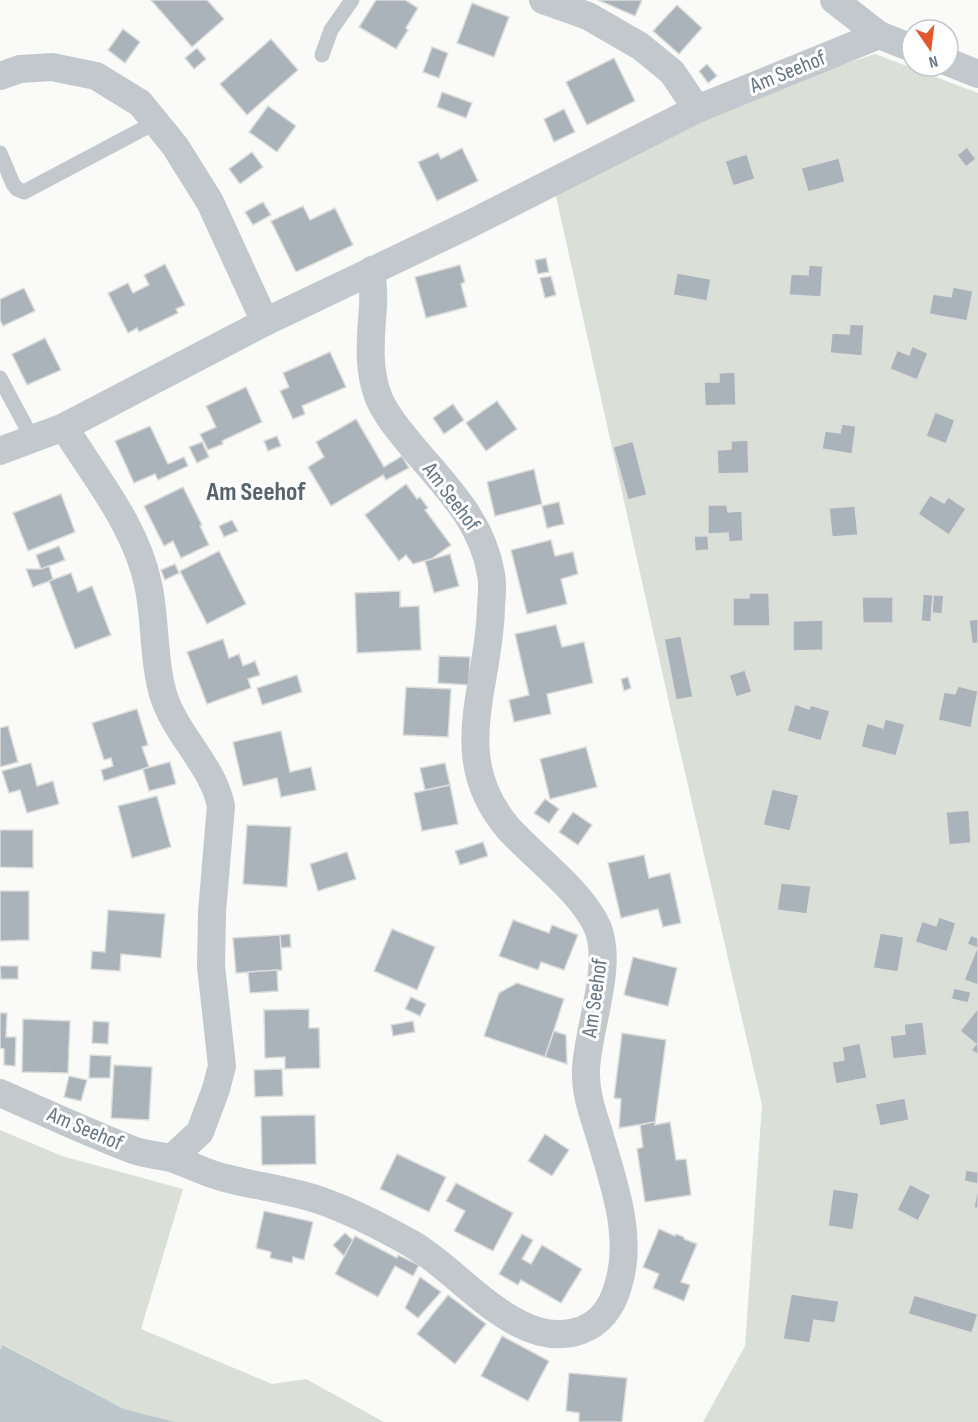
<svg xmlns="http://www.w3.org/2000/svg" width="978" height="1422" viewBox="0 0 978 1422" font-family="'Sofia Sans Condensed',sans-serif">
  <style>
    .green { fill: #dadfd7 }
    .water { fill: #bbc7cb }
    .building { fill: #aab3b9; stroke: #dcdcda; stroke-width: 1.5 }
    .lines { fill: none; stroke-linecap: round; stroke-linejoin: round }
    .service { stroke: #c3c8cc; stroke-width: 15 }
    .minor { stroke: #c3c8cc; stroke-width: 28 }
    .labels { text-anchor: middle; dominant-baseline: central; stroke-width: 6; stroke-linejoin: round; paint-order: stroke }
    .street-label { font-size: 22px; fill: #657683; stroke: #fff }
    .quarter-label { font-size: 26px; font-weight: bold; fill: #57646e; stroke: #fff }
  </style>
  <rect width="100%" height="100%" fill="#fafaf8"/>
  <g class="green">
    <polygon points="875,54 978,93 978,1422 703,1422 745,1346 762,1105 674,725 555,192 728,102"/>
    <polygon points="0,1130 62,1156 183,1189 141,1329 272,1384 306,1379 384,1422 175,1422 124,1409 4,1345 0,1350"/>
  </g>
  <polygon class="water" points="3,1345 124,1409 175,1422 0,1422 0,1350"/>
  <g class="building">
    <polygon points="151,0 207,0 224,19 192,47"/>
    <polygon points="376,0 405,0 418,8 406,28 408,30 396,49 359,27"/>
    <polygon points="598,0 642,0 635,16"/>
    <polygon points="472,3 509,17 494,57 457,43"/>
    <polygon points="677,5 702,28 679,54 653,31"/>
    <polygon points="123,29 140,42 125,63 108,50"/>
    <polygon points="271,39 298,70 247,115 220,84"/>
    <polygon points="432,47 448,53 439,78 423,72"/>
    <polygon points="197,48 206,59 194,69 185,58"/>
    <polygon points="614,58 635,101 587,125 566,82"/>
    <polygon points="707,64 717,76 708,83 699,71"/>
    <polygon points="442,92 472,103 466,118 437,107"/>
    <polygon points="268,106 296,126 277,152 249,132"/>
    <polygon points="564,109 575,132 554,142 544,119"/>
    <polygon points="967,147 976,159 966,167 957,155"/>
    <polygon points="462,148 478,181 437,201 418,162 438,153 441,159"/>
    <polygon points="252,152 263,167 240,184 229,169"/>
    <polygon points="747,154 755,179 733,186 725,161"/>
    <polygon points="839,158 845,182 808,192 801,168"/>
    <polygon points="263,202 271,215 253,225 245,212"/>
    <polygon points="303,206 310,220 335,208 353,245 296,272 271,221"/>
    <polygon points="546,258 549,272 538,274 535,260"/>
    <polygon points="165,264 185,305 176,309 178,313 139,332 137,328 128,333 108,293 128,283 133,293 149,285 144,275"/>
    <polygon points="460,265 465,282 461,284 467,307 426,318 415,277"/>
    <polygon points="809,265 823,266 821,297 789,295 791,274 808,275"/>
    <polygon points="677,273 711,279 707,301 673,295"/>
    <polygon points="551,276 556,295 545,298 540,278"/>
    <polygon points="953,287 973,291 967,321 929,314 933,294 951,297"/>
    <polygon points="24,288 35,311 3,326 0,320 0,299"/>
    <polygon points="850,324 864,325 862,356 830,353 832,333 849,334"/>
    <polygon points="45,338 61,370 27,385 12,354"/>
    <polygon points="912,346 928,353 917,380 890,369 897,350 909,355"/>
    <polygon points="330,352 346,387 302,406 305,414 293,419 280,391 289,387 283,373"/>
    <polygon points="735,372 736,405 705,406 704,382 719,382 719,373"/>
    <polygon points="246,387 262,422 222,441 223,444 208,450 200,434 216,427 206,406"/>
    <polygon points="497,401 517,429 486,451 466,423"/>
    <polygon points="453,404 464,420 444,434 433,418"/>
    <polygon points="935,412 955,420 946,444 926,436"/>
    <polygon points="356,419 384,467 402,456 409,468 386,480 383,475 331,506 308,467 324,457 316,442"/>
    <polygon points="842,424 856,426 852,454 822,449 825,431 840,433"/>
    <polygon points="150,426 168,464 184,457 188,466 158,480 155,474 134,483 115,441"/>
    <polygon points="277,436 281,446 268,451 264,441"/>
    <polygon points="748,440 749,473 718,474 717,450 731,449 731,441"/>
    <polygon points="633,441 647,495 628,500 613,447"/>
    <polygon points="202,442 209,457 197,463 189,447"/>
    <polygon points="534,469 542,504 495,516 487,482"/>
    <polygon points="406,484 417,499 420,497 428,508 425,510 451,545 431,559 413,564 406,555 399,561 365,515"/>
    <polygon points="183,487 202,525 200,526 209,545 181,558 173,541 164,546 144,506"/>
    <polygon points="61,494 75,532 28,551 13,513"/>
    <polygon points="930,495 944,503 948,497 966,509 949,535 918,514"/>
    <polygon points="559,502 564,524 547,528 542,506"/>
    <polygon points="708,505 727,505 728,512 742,511 743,541 729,542 728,533 708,534"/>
    <polygon points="855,506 858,535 832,537 829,508"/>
    <polygon points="232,520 238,531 224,537 219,526"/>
    <polygon points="694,536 708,536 709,550 695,551"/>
    <polygon points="551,540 555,556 573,552 578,574 561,579 567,604 527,614 511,550"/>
    <polygon points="59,546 65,560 41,569 36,555"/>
    <polygon points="219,551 246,604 207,624 180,571"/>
    <polygon points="450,554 459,586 434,593 425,561"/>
    <polygon points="175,564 179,573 165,580 161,570"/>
    <polygon points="49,566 53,580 33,587 26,569 41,569"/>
    <polygon points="71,573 78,592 92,586 111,635 75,649 49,581"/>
    <polygon points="400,591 400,607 419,606 421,650 357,653 355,593"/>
    <polygon points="749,593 769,593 770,626 733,626 733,598 749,598"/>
    <polygon points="923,594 933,595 931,622 921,621"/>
    <polygon points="933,595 944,595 942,614 932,613"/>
    <polygon points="862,597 893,597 893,623 863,623"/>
    <polygon points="978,619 978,643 972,644 969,620"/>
    <polygon points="823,620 823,650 793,651 793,621"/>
    <polygon points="556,625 562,647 584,642 593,683 547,694 551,714 514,722 509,700 529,695 515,634"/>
    <polygon points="681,636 693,697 676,700 664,639"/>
    <polygon points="223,639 229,658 239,654 243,666 255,661 260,675 248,679 251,688 207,704 187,652"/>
    <polygon points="439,656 470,657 469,685 438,683"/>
    <polygon points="745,670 752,692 736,697 729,675"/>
    <polygon points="297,675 302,692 262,705 257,688"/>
    <polygon points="628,677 631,688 624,691 621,679"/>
    <polygon points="958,686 978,691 971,728 938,720 944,692 955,694"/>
    <polygon points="406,687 451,689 448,737 403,735"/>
    <polygon points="795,704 809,709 811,705 830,711 821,741 787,731"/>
    <polygon points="137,709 148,745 142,747 149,767 104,781 101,770 113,766 111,758 104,760 92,723"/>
    <polygon points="885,719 905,724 896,756 861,747 867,723 883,728"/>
    <polygon points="8,726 18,762 0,767 0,728"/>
    <polygon points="281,731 290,772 311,767 316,790 281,797 277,778 243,786 233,742"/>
    <polygon points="586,747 597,787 550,799 540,759"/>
    <polygon points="170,762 176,784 149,791 143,769"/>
    <polygon points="31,763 37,786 53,781 59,804 27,813 20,790 9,793 2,771"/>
    <polygon points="445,763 450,785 425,790 420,768"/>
    <polygon points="450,785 458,824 422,831 414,793"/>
    <polygon points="772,789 799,795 790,831 763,825"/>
    <polygon points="157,796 171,847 132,858 118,806"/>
    <polygon points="545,799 559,809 549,823 534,813"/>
    <polygon points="969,810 971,843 949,845 946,812"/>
    <polygon points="573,812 592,825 578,845 559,832"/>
    <polygon points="247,825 291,827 287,887 243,884"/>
    <polygon points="0,830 33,830 33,868 0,867"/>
    <polygon points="483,842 488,856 460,865 455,851"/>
    <polygon points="347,852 356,879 318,891 310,864"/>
    <polygon points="644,855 649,878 670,873 681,923 663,927 658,909 621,918 608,863"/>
    <polygon points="781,883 811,886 807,914 777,910"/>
    <polygon points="0,891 29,891 29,940 0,941"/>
    <polygon points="108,910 165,914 161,958 121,954 120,971 91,969 92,951 105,952"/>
    <polygon points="939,917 956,923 947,952 915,942 922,921 936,926"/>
    <polygon points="513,920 549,933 552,925 578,935 564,970 541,962 538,970 499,956"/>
    <polygon points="392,929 435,947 417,990 374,971"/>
    <polygon points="880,933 904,937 898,972 873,968"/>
    <polygon points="290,934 291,947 281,948 280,935"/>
    <polygon points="280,935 282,970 236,973 233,938"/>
    <polygon points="971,935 978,938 978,985 964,980 977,948 967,944"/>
    <polygon points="633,957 677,968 668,1006 624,995"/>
    <polygon points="0,966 18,966 18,979 1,979"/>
    <polygon points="277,970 278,991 250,993 248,972"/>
    <polygon points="517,983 564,999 545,1057 484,1036 499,993"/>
    <polygon points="954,988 971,992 968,1003 951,999"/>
    <polygon points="411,997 426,1004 420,1016 405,1009"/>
    <polygon points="978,1008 978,1055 971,1050 976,1044 960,1031"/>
    <polygon points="309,1009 309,1028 319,1028 320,1068 285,1069 285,1057 265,1058 264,1010"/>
    <polygon points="0,1013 7,1013 6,1037 16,1037 15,1066 4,1065 4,1049 0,1048"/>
    <polygon points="23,1019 70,1021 68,1073 22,1072"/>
    <polygon points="93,1021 109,1022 108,1044 92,1043"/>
    <polygon points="413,1021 415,1032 393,1036 391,1025"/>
    <polygon points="923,1022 927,1055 893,1059 890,1036 905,1034 904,1024"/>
    <polygon points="554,1031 566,1035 567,1064 545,1057"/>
    <polygon points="622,1033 666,1040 655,1122 619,1128 621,1099 614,1098"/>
    <polygon points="860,1043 867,1078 836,1084 832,1062 844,1060 842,1047"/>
    <polygon points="90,1055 111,1056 110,1078 89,1078"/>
    <polygon points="114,1065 152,1067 149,1120 111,1118"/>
    <polygon points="282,1069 283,1096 255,1097 254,1070"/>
    <polygon points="69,1076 87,1080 81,1101 64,1097"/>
    <polygon points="905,1098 909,1120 880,1126 875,1104"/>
    <polygon points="315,1115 316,1164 262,1165 261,1116"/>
    <polygon points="655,1122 655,1125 670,1122 676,1160 686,1159 691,1195 645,1202 637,1149 643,1147 640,1125"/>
    <polygon points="545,1134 569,1150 552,1176 528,1161"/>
    <polygon points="397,1154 446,1177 429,1212 380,1189"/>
    <polygon points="966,1170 978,1172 978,1208 974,1208 978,1184 964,1181"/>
    <polygon points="456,1183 513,1213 493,1251 454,1231 465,1211 446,1201"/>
    <polygon points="910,1184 931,1195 918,1221 897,1210"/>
    <polygon points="833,1189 859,1193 853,1230 828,1226"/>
    <polygon points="264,1211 313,1222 304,1260 293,1257 292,1263 270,1258 271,1252 256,1248"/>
    <polygon points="659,1229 675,1236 676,1234 684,1237 684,1239 697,1244 681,1282 690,1285 684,1301 653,1288 659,1274 643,1267"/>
    <polygon points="345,1233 353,1240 344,1256 333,1245"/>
    <polygon points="522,1234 533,1240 522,1259 531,1264 542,1245 582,1269 561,1303 521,1280 518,1285 499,1274"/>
    <polygon points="355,1236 397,1258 398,1255 419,1265 413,1276 395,1266 378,1297 335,1274"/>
    <polygon points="420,1277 441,1292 418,1318 405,1308"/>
    <polygon points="791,1294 839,1301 835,1323 814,1320 810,1343 783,1339"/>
    <polygon points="448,1295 486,1324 455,1364 417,1334"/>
    <polygon points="914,1295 978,1314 972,1333 908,1314"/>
    <polygon points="502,1336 549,1361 528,1401 481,1376"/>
    <polygon points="569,1373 627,1378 622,1422 579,1422 579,1413 566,1411"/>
  </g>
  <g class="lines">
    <g class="service">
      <polyline points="322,55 331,30 352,0"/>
      <polyline points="0,153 13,184 17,189 24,192 156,122"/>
      <polyline points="0,378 32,438"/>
    </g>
    <g class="minor">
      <polyline points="543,0 588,16 640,46 672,72 697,109"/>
      <polyline points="834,0 879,35 912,48"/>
      <polyline points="948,62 978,74"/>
      <polyline points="0,76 20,69 52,67 96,76 140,103 175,146 210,202 265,322"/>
      <path d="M64,427C95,477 136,526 148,584C156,620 153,663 164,697C177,736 213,766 221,806L212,912L211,966L222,1066L216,1089L200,1132L172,1158"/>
      <polyline points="0,451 64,427 265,322 468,225 697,109 879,35"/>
      <path d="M0,1093C44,1112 88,1133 133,1150C146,1155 161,1155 174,1159C191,1165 208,1174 225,1178C256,1186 289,1190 319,1200C351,1211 382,1227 412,1244C460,1271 519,1354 582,1330C602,1322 612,1307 618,1286C634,1236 613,1182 599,1133C592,1111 585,1092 586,1069C588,1027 614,964 597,926C579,889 536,859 508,828C447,756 490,687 491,606C492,596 493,584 491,574C482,520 445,486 411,445C399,430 385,414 378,396C367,367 371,336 373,306C374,294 372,282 372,270"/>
    </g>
  </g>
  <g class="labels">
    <g class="street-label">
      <text transform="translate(788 72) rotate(-22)">Am Seehof</text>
      <text transform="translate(451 497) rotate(53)">Am Seehof</text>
      <text transform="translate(595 998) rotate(-82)">Am Seehof</text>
      <text transform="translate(85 1129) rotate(23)">Am Seehof</text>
    </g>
    <g class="quarter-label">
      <text x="256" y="492">Am Seehof</text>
    </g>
  </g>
  <g transform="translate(930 48) rotate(166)"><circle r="28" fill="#ffffff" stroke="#c1c8cd" stroke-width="1.5"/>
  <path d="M0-4.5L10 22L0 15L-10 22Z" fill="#e4572e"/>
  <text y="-9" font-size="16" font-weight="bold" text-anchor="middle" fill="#657683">N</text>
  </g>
</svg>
